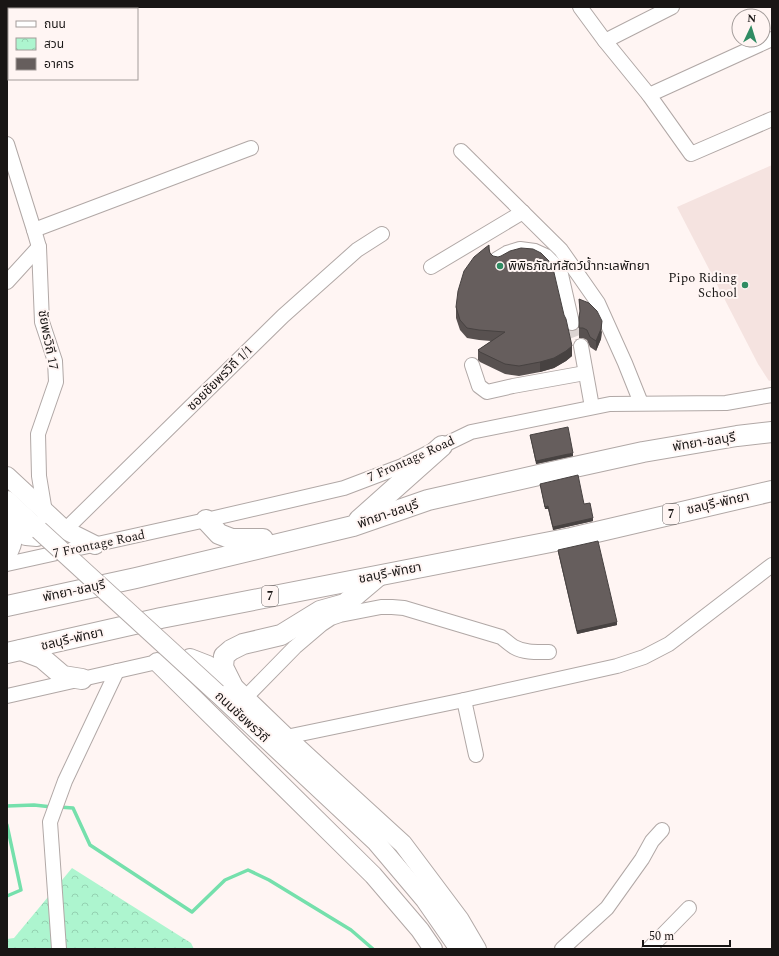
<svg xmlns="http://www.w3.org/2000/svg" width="779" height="956" viewBox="0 0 779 956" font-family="Spectral,'Noto Sans Thai',serif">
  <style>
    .built { fill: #f5e3e0 }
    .park { fill: url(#park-crowns) }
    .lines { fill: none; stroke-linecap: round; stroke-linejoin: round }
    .stream { stroke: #75e0ac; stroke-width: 3.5 }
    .minor-tunnel { stroke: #dcd4d2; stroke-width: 14; stroke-dasharray: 14 7; stroke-linecap: butt }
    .minor-casing { stroke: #b1a8a6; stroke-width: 16 }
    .major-casing { stroke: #b1a8a6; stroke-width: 20 }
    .highway-casing { stroke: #b1a8a6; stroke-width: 22 }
    .minor { stroke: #fff; stroke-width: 14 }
    .major { stroke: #fff; stroke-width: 18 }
    .highway { stroke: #fff; stroke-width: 20 }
    .major-bridge-casing { stroke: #b1a8a6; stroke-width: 20; stroke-linecap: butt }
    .major-bridge { stroke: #fff; stroke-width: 18 }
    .wall { fill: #585150 }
    .shaded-wall { fill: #474241 }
    .building { fill: #665e5d; stroke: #474241 }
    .poi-dot { fill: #308c63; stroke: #fff5f3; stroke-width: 1.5 }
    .labels { text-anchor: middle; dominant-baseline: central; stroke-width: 4; stroke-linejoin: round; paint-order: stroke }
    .shield { fill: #fff5f3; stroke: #5e5958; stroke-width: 1 }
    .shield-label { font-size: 12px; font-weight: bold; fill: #191615 }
    .poi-label { font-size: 13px; fill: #191615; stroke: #fff5f3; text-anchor: start }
    .street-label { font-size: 13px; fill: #191615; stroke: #fff5f3 }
  </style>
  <defs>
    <pattern id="park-crowns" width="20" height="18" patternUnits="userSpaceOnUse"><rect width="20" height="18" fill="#adf5cf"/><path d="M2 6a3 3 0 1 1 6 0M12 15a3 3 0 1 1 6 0" fill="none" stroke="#94d1b1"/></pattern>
  </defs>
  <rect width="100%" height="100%" fill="#fff5f3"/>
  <polygon class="built" points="772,165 772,380 769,381 758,364 677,207"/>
  <polygon class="park" points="72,868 191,943 194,949 7,949 7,939 14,938"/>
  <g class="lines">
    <g class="stream">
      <polyline points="7,806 34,805 52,807"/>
      <polyline points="59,807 73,808 90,845 192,912 225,880 248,870 269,880 351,930 373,949"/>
      <polyline points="7,825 21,890 7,896"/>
    </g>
    <polyline class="minor-tunnel" points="572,323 581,346"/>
    <defs>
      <g id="minor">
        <polyline points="580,7 605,41 649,95 691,154 772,119"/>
        <polyline points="605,41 672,7"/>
        <polyline points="649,95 772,39"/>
        <polyline points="7,144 34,230 39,247 42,322 55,361 56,382 38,434 39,476 45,512"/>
        <polyline points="461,151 561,250 598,303 625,363 641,403"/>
        <polyline points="34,230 251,148"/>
        <polyline points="497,259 507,253 520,249 535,251 546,256 560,270 572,323"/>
        <polyline points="431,267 523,212"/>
        <polyline points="7,282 39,247"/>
        <polyline points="581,346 592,407"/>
        <polyline points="472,365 479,386 487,392 513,386 585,373"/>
        <polyline points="65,530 283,316 357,250 382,234"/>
        <polyline points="7,564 206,520 344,488 402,466 442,446 471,432 610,404 726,403 772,395"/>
        <polyline points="7,696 157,662 166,661"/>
        <path d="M245,698L295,647L322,624L331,618L340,615L381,607H392L404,608L501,637C505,640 509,644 514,647C525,653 537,652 549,652"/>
        <polyline points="464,700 476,755"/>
        <polyline points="286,737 464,700 617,666 644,657 669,644 772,565"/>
        <polyline points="59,949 50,822 65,781 117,671"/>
        <polyline points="562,949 607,908 642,859 652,841 662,830"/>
        <polyline points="649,949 689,908"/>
      </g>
      <g id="major">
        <polyline points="7,476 65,530 95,545"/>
        <polyline points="7,500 39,530"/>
        <path d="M7,520C15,533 15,541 7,555"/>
        <polyline points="8,521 26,536 37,537 44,529 46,519"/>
        <polyline points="190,658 208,665 232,685 286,737 403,844 460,920 477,949"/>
        <polyline points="157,662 373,875 420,930 433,949"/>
        <polyline points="217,693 376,842 425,900 459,949"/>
      </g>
      <g id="highway">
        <polyline points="206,520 219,534 232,539 263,539"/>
        <polyline points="359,520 442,446"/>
        <polyline points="7,606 136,578 353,526 428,500 552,472 643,452 737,436 772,432"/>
        <polyline points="21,650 42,658 63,676 82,679"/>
        <polyline points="7,653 161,618 571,538 772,491"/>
        <polyline points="232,685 223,667 224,656 231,650 243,644 281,635 320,611 345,604 377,577"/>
      </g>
    </defs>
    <use href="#minor" class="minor-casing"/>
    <use href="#major" class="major-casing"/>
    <use href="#highway" class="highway-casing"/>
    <use href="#minor" class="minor"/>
    <use href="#major" class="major"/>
    <use href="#highway" class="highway"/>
    <defs>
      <polyline id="major-bridge" points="39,530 217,693"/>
    </defs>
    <use href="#major-bridge" class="major-bridge-casing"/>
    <use href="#major-bridge" class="major-bridge"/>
  </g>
  <g class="wall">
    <polygon points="489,245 490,253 572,356 566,361 554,368 540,372 519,376 505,374 480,362 478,360 478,350 491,341 479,340 467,338 460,330 456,318 456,307"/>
    <polygon points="579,299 602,332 601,339 596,351 590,347 587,340 583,338 579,338 579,317 580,315"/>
    <polygon points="530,435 573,456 536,464"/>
    <polygon points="540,484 584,504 593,521 553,530 548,509 545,509"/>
    <polygon points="558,550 617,625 577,634 558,552"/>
  </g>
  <g class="shaded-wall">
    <polygon points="602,321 601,339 596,351 596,341"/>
    <polygon points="572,346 572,356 566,361 554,368 540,372 540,362"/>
    <polygon points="573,453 573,456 536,464 536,461"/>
    <polygon points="548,506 548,509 545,509 545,507"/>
    <polygon points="593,518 593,521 553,530 553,527"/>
    <polygon points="617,622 617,625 577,634 577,631"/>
  </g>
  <g class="building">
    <polygon points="489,245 489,249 490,253 493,256 498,257 501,256 510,251 521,248 533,249 541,253 552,264 564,315 566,319 572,346 566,351 554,358 540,362 519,366 505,364 480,352 478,350 505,332 479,330 467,328 460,320 456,307 458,291 464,271 474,257 485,248"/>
    <polygon points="579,299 589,303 597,311 602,321 601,329 596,341 590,337 587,330 583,328 579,328 579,317 580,311"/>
    <polygon points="568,427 573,453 536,461 530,435"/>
    <polygon points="578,475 584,504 590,503 593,518 553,527 548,506 545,507 540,484"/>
    <polygon points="598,541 617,622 577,631 558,550"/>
  </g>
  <g class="poi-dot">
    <circle cx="500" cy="266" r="4"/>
    <circle cx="745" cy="285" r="4"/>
  </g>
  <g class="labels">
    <g class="shield">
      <rect x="663" y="504" width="16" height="20" rx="3"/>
      <rect x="262" y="586" width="16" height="20" rx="3"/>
    </g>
    <g class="shield-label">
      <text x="671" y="514">7</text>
      <text x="270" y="596">7</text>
    </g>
    <g class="poi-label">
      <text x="508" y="266">พิพิธภัณฑ์สัตว์น้ำทะเลพัทยา</text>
      <text x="737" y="278" text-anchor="end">Pipo Riding<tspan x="737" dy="15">School</tspan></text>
    </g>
    <g class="street-label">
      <text transform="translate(48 340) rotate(79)">ชัยพรวิถี 17</text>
      <text transform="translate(220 378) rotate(-45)">ซอยชัยพรวิถี 1/1</text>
      <text transform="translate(704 442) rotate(-9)">พัทยา-ชลบุรี</text>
      <text transform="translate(411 459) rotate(-24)">7 Frontage Road</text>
      <text transform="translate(718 503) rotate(-13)">ชลบุรี-พัทยา</text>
      <text transform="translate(388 514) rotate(-19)">พัทยา-ชลบุรี</text>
      <text transform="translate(99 544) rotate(-12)">7 Frontage Road</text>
      <text transform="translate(390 573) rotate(-11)">ชลบุรี-พัทยา</text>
      <text transform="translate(74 591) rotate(-12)">พัทยา-ชลบุรี</text>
      <text transform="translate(72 639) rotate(-13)">ชลบุรี-พัทยา</text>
      <text transform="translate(242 717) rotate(43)">ถนนชัยพรวิถี</text>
    </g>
  </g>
  <rect width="779" height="956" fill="none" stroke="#191615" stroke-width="16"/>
  <rect x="8" y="8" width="130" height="72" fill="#fff5f3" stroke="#a39c9a"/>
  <rect x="16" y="21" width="20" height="6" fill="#ffffff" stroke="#a39c9a"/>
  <text x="44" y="28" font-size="12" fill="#191615">ถนน</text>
  <rect x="16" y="38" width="20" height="12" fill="url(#park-crowns)" stroke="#a39c9a"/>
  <text x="44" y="48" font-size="12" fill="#191615">สวน</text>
  <rect x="16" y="58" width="20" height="12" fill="#665e5d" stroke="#a39c9a"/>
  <text x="44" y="68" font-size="12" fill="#191615">อาคาร</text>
  <g transform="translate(751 28) rotate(4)"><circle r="19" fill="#fff5f3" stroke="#a39c9a"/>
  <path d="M0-3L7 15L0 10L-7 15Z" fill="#308c63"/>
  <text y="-6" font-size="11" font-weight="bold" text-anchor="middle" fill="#191615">N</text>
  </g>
  <path d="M643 940v6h87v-6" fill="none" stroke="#191615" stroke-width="2"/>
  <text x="649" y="940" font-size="12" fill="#191615" stroke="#fff5f3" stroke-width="3" paint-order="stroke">50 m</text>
</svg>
